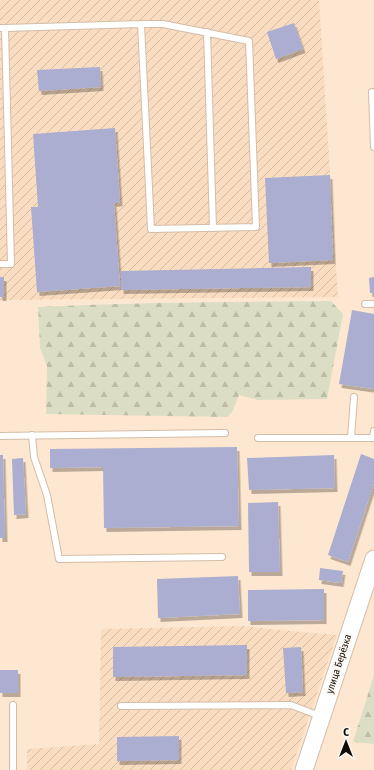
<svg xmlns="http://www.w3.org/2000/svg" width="374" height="770" viewBox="0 0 374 770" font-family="'Fira Sans Condensed',sans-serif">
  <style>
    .industrial { fill: url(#industrial-furrows) }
    .forest { fill: url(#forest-firs) }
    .building { fill: #abaed0; filter: url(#shadow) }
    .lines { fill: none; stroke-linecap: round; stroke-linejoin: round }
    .service-casing { stroke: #d3bda7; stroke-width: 8 }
    .secondary-casing { stroke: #d3bda7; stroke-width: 19 }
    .service { stroke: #fff; stroke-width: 6 }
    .secondary { stroke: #fff; stroke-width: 17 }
    .labels { text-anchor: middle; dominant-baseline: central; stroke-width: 4; stroke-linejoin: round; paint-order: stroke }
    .street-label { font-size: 10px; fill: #130c05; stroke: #fcf8f3 }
  </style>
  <defs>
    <pattern id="industrial-furrows" width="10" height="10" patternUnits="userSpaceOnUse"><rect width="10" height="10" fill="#faddc0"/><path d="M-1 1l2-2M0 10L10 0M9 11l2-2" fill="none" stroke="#d5bca4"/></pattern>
    <pattern id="forest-firs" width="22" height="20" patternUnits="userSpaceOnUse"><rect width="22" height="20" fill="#dbdec5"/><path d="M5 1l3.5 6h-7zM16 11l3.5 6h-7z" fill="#bbbda8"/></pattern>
    <filter id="shadow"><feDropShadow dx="2.5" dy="4" stdDeviation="0" flood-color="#0004"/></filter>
  </defs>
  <rect width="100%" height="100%" fill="#fee7d0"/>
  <g class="industrial">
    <polygon points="0,0 319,0 338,297 0,300"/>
    <polygon points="242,626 302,632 337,635 291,770 27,770 27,749 99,744 101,629"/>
  </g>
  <g class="forest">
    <path d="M331,301L343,314L327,399L258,400L239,395L232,412L227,417L46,414L47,366L40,348L38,307C136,302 233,302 331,301Z"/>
    <polygon points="374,675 374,744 353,742"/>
  </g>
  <g class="building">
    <polygon points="294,23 303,49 276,59 267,32"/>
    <polygon points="100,67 101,87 39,91 37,70"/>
    <polygon points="115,128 120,202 114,203 120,286 37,292 31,207 38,207 33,134"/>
    <polygon points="330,175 333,260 269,263 265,178"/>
    <polygon points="311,267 311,287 121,290 121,271"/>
    <rect x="0" y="277" width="4" height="20"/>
    <polygon points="374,277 374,293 370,293 369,278"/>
    <polygon points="352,310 374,314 374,389 339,384"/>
    <polygon points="237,447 239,526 104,528 103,467 50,468 50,449"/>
    <polygon points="361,454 374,459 374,483 348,562 328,555"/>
    <polygon points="0,455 3,455 5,538 0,538"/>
    <polygon points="334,455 335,488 249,490 247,458"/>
    <polygon points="23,458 26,514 14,515 12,459"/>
    <polygon points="278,502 280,572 249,572 248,503"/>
    <polygon points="320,568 343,571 341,583 319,580"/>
    <polygon points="238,576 240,614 158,618 157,579"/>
    <polygon points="324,589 324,620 248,621 248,590"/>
    <polygon points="247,645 247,675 113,677 113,647"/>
    <polygon points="301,647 303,692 286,693 283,648"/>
    <rect x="0" y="670" width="18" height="23"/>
    <polygon points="179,736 179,760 117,761 117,737"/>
  </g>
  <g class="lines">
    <defs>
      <g id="service">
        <polyline points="0,28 5,28 11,264 0,264"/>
        <polyline points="5,28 141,24 163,24 249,41 256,227 151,229 141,24"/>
        <polyline points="207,32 213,228"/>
        <polyline points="372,92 374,147"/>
        <polyline points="365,304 374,304"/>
        <polyline points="32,435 34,457 47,495 59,559 222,557"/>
        <polyline points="0,436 225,433"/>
        <polyline points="258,438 373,438 374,431"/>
        <polyline points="351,438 354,397"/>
        <polyline points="13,705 13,770"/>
        <polyline points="121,706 291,705 320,716"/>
      </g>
      <polyline id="secondary" points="304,770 374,559"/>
    </defs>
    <use href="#service" class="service-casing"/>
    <use href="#secondary" class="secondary-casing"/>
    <use href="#service" class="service"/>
    <use href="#secondary" class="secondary"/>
  </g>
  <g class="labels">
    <g class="street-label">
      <text transform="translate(339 664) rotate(-72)">улица Берёзка</text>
    </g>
  </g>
  <g transform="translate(346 742)" stroke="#fcf8f3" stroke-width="3" paint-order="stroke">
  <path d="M0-3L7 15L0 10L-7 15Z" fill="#130c05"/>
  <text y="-6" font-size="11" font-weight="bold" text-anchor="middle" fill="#130c05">С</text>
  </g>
</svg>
